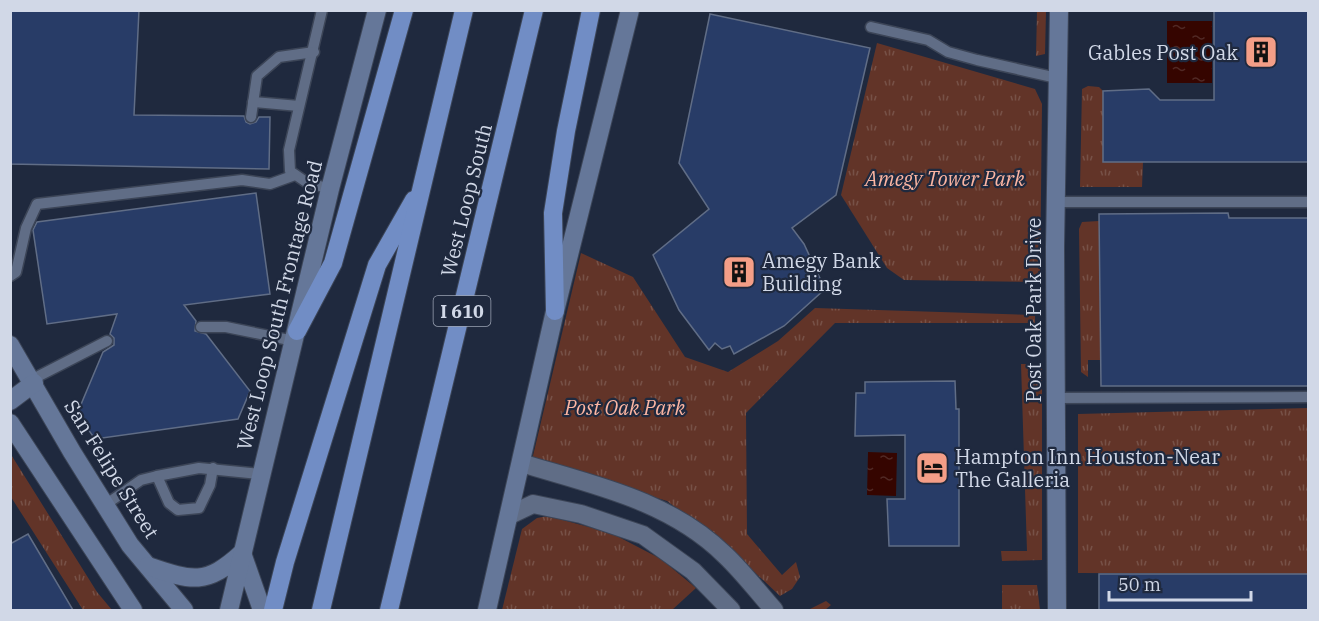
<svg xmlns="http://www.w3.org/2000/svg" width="1319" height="621" viewBox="0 0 1319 621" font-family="'IBM Plex Serif',serif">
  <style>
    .grass { fill: url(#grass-tufts) }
    .water { fill: url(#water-ripples) }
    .building { fill: #283c67; stroke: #606d86; stroke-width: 1.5 }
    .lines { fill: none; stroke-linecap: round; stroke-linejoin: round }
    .lane-casing { stroke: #3c4557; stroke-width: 13 }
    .street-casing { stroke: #3c4557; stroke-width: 20 }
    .secondary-casing { stroke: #3c4557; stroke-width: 20 }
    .highway-casing { stroke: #3c4557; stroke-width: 20 }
    .lane { stroke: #606d86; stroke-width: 10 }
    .street { stroke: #606d86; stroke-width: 18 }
    .secondary { stroke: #657799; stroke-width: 18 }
    .highway { stroke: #718dc5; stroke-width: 18 }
    .labels { text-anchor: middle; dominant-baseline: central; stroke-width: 4.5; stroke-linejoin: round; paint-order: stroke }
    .shield { fill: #1f293e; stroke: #9ca4b4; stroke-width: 1.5 }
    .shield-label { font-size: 18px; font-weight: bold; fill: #d1d8e7 }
    .poi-label { font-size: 20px; fill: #d1d8e7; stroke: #1f293e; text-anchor: start }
    .park-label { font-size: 20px; font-style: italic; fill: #fdb6a3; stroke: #1f293e }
    .street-label { font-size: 20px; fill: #d1d8e7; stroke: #1f293e }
  </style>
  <defs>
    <pattern id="grass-tufts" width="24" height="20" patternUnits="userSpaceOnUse" patternTransform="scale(1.5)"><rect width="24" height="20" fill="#623428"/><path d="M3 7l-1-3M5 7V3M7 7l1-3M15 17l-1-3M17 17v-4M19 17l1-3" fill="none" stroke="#775147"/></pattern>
    <pattern id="water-ripples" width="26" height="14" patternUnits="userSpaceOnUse" patternTransform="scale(1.5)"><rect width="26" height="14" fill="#350500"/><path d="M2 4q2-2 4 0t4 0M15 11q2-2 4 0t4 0" fill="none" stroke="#512925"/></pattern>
  </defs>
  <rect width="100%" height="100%" fill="#1f293e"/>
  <g class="grass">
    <polygon points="1037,11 1046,11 1045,54 1036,56"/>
    <polygon points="877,43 1035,89 1042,104 1040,282 904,280 887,268 841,195"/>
    <polygon points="1088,86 1099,87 1103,91 1103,162 1143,162 1142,187 1080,187 1082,89"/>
    <polygon points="1099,221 1101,360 1088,360 1088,377 1081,372 1079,229 1082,222"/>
    <polygon points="581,253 633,277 685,357 728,372 778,341 815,308 1035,315 1035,323 835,323 746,413 747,534 782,575 796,562 800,577 792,589 780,596 730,549 667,501 532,460"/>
    <polygon points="1021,364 1042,364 1042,560 1002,561 1001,551 1027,551"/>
    <polygon points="1308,408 1308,574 1078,573 1078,414"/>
    <polygon points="10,453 97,592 112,610 83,610 11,497"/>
    <polygon points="548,516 611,533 661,559 696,588 672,610 502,610 522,529 537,518"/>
    <polygon points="1002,585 1037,585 1040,610 1002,610"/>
    <polygon points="826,601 831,605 825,610 808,610"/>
  </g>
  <g class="water">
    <rect x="1167" y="21" width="45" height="62"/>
    <polygon points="868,452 897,453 896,496 867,495"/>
  </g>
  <g class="building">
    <polygon points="10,10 139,10 134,115 244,116 246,122 250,124 256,122 259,117 270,117 269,169 10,164"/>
    <polygon points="1214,10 1308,10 1308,162 1103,162 1103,91 1149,89 1160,100 1214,100"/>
    <polygon points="710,14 870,48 836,195 792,228 804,244 825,289 784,326 734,354 730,346 722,349 715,343 709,350 679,310 653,255 709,209 679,163"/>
    <polygon points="256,193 270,294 184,305 196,321 195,331 206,334 250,391 238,419 95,439 77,414 103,352 114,345 114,338 110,334 117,314 47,324 33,230 37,222"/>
    <polygon points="1228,213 1229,218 1308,218 1308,386 1101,386 1099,214"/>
    <polygon points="955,381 956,409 959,409 959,546 889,546 887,499 905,499 905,435 855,436 856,393 865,393 865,382"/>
    <polygon points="28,534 73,610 10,610 10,544"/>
    <rect x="1099" y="574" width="209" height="36"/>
  </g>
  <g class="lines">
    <defs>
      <g id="lane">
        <polyline points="322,10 289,150 290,171 306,182 330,189"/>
        <polyline points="871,27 928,40 948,52 977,60 1057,78"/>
        <polyline points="253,102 299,106"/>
        <polyline points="251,117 257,76 279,57 314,52"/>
        <polyline points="1056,202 1308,202"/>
        <polyline points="10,276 16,272 26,228 37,204 242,180 270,184 295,175"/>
        <polyline points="201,327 226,327 294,341"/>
        <polyline points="31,380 107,341"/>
        <polyline points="1055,398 1308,397"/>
        <polyline points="157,476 169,503 178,510 199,508 210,485 213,468"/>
        <polyline points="105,505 141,480 157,476 199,468 260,474"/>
      </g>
      <g id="street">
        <path d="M521,463C593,485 669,500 725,555C743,572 758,592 774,610"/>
        <polyline points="510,515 533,504 581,514 643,535 693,571 731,610"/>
      </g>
      <g id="secondary">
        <polyline points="10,345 72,452 130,545 184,610"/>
        <polyline points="10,401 34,383"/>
        <polyline points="10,423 133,610"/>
        <polyline points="242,553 262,610"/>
        <path d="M148,566C192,581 206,586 242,553"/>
        <polyline points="229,610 330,189 377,10"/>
        <polyline points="487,610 555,311 630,10"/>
        <polyline points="1057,610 1055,247 1059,10"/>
      </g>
      <g id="highway">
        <polyline points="555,311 553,213 566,131 591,10"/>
        <polyline points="297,331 333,263 404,10"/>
        <polyline points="273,610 285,562 377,265 414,200"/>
        <polyline points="321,610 464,10"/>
        <polyline points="389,610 534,10"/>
      </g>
    </defs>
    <use href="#lane" class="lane-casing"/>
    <use href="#street" class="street-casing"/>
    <use href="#secondary" class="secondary-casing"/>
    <use href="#highway" class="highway-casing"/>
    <use href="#lane" class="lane"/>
    <use href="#street" class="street"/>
    <use href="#secondary" class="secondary"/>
    <use href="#highway" class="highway"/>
  </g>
  <defs>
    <symbol id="building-square" viewBox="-11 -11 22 22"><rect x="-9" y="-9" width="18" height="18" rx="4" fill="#f49e87" stroke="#1f293e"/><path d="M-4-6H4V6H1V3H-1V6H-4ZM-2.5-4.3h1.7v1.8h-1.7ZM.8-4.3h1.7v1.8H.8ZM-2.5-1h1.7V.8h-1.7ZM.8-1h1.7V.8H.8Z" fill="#111"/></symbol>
    <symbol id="hotel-square" viewBox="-11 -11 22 22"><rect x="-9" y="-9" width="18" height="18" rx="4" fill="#f49e87" stroke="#1f293e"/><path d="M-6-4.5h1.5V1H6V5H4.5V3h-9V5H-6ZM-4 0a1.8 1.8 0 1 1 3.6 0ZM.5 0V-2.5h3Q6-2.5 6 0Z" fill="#111"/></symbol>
  </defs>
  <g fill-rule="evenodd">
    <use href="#building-square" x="1242" y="33" width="38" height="38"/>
    <use href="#building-square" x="720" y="253" width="38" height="38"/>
    <use href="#hotel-square" x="913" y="449" width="38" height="38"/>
  </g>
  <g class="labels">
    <rect class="shield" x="433.5" y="296" width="57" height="30" rx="4.5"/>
    <g class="shield-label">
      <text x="462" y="311">I 610</text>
    </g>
    <g class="poi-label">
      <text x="1238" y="52" text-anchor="end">Gables Post Oak</text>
      <text x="762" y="260">Amegy Bank<tspan x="762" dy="23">Building</tspan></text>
      <text x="955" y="456">Hampton Inn Houston-Near<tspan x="955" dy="23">The Galleria</tspan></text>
    </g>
    <g class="park-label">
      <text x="945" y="178">Amegy Tower Park</text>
      <text x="625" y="407">Post Oak Park</text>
    </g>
    <g class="street-label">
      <text transform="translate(466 200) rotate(-76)">West Loop South</text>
      <text transform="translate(279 305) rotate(-76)">West Loop South Frontage Road</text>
      <text transform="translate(1033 310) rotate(-90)">Post Oak Park Drive</text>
      <text transform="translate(112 469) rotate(58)">San Felipe Street</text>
    </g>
  </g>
  <rect width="1319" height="621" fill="none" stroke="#d1d8e7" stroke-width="24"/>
  <path d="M1109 591v9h142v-9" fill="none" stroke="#d1d8e7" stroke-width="3"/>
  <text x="1118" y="591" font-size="18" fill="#d1d8e7" stroke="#1f293e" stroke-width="4.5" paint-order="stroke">50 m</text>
</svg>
